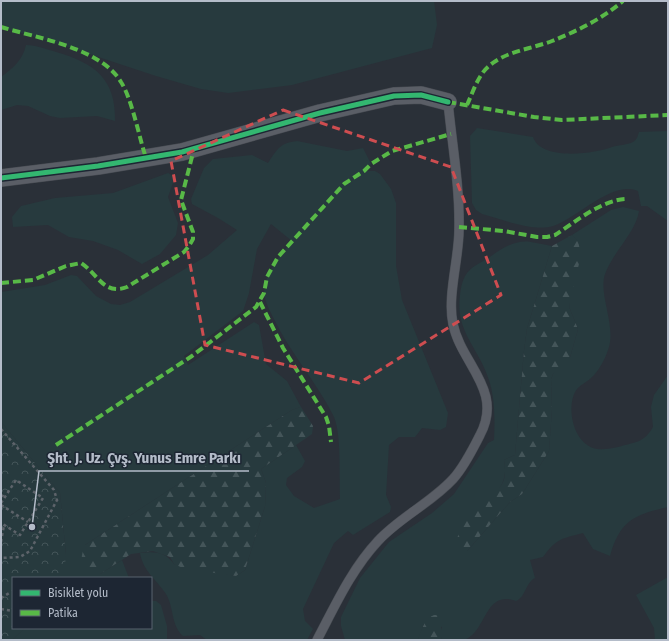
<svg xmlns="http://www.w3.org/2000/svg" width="669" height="641" viewBox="0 0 669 641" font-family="'Fira Sans Condensed',sans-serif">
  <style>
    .grass { fill: #273a3e }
    .forest { fill: url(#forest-firs) }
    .park { fill: url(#park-crowns) }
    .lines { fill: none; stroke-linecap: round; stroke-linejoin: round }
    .lane-casing { stroke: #484c53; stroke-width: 10 }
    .street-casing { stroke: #484c53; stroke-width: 18 }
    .path { stroke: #5d636a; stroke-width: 2.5; stroke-dasharray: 3 3; stroke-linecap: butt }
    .lane { stroke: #5a5e66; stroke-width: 9 }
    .street { stroke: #5a5e66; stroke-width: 17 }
    .quiet { stroke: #58b947; stroke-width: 4; stroke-dasharray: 8 4; stroke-linecap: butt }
    .cycleway-casing { stroke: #1d2633; stroke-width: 8 }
    .cycleway { stroke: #33b770; stroke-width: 5 }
    .marked { fill: none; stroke: #ce4d50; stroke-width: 3; stroke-dasharray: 8 5; stroke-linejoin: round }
    .leader { fill: none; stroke: #b4bcc9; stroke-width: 1.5 }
    .callout-dot { fill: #b4bcc9; stroke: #1d2633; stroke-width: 1.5 }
    .callout-label { font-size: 15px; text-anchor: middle; font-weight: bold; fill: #b4bcc9; stroke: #1d2633; stroke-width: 3; stroke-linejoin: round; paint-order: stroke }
  </style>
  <defs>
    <pattern id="forest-firs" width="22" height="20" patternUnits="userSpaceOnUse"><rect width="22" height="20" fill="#273a3e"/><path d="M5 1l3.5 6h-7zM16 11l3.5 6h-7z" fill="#445559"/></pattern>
    <pattern id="park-crowns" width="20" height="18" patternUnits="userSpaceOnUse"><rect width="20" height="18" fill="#273a3e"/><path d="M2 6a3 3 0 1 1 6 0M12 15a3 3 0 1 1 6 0" fill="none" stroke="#445559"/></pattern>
  </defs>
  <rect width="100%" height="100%" fill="#2a3038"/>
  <g class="grass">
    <polygon points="1,1 434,1 437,25 432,48 292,85 228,93 201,89 156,76 65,46 1,27"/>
    <path d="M26,45C36,45 46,49 56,52C94,63 116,78 115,121L97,116L60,118L50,116L28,106L17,105L1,110V77C13,68 23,60 26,45Z"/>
    <path d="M477,128L533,137C541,161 594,154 612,147C619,145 627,145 633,142C637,140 638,135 639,132L668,131V221L647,206H641L638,191C612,180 578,218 553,226C534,232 501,219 482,214L476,210L472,203L470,136Z"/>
    <path d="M297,141L347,151L363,148L371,164L364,171H375L380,174L391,189L396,203V266L402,300L448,413L446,427L440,430L422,428L415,437H399L389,445L386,495L391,507L390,512L353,535L348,531L334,543L303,609L305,621L313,629L307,640H207L200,635L183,636C171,626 174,607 166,594C156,579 143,571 140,553C154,551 166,552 174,564L236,576L245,570L265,506L266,483L261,469L296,445L305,461L302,467L287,478L286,485L294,496L314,508L340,499C339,478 342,432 333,415C316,381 290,353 274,319C270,311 265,302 264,293C264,273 280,255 292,241L271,224L257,249L249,293L243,311L184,356L188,365L254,322L259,325L266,364L287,381L301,407L292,410L85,545L100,574L122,560L129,578H58L66,555L60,493L1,422V292L45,285L71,275L77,276L96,296L111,304L120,305L130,302L208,255L237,230L218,218L192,204L191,199L204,168L213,159L252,155L268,163C278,148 280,143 297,141Z"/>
    <polygon points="168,173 175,177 168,197 178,223 176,235 160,254 142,264 118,250 93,241 69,237 48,225 13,227 12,217 21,206 55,198 113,193"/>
    <path d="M623,207L639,211C636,232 613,252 605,274C598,295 617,326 608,350C605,359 599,371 591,378C586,383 579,385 575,392C566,410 574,445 597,449C605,450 612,448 618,447C635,442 644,443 653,427L651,407L654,395L668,375V507C633,515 620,521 610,556L593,549L583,533C561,539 557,538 543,557L530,560L535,578C525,583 526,597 516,601C484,589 487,632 464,640C458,641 448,640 442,640L440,633L442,627L424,624L418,640H345L341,626V617L360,578L389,542L432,513L454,494L488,443L494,440C495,420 495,399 489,380C479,348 455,332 460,295C463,273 468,269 487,259C500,250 514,239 531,242C538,243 545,245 552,246L527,329L524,351L515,455L504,460C507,475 504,486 492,496L467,551L510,502L522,494L549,451L552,409L551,379L553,374L570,357L578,329L569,307L578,242L572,235L611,210Z"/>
    <polygon points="668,577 668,640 655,640 654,628 636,595"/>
    <polygon points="151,601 156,601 161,605 167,626 167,640 12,640 25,628 151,628"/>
  </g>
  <g class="forest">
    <path d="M572,235L578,241L581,255L569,307L578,329L570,357L564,366L553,374L551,379L552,409L549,451L522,494L510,502L467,551L457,540C459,526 473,512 483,503C500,486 508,487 504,460L515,455L524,351L527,329L552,246Z"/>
    <path d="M301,407L313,426L312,434L261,469L266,483L265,506L245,570L236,576L185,569L174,564L170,557L153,551L131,554L100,574H90C80,562 80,559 85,545L292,410Z"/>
    <path d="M434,615H440C442,624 440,632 442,640H418C421,631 424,619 434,615Z"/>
  </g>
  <polygon class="park" points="1,422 60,493 66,555 65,566 58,578 13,578 13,628 25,628 12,640 1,640"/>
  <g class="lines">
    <defs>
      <path id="lane" d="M317,640C335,606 351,570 378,541C400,517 431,503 453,479C464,467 473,449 480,435C504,390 461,364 453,324C447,297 459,258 459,230C460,187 452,144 448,102"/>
      <polyline id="street" points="1,178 98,166 182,152 320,113 394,96 421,95 448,102"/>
    </defs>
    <use href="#lane" class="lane-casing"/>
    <use href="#street" class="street-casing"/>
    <g class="path">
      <polyline points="1,429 54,490 57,500 30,551 20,557 1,558"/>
      <polyline points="1,495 5,497"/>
      <polyline points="1,503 16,480 43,498 20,535 1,523"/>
      <polyline points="1,505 28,522"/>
      <polyline points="1,542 4,525"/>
      <polyline points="1,598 11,592"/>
      <polyline points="1,609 13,611"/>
    </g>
    <use href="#lane" class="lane"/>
    <use href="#street" class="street"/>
    <g class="quiet">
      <path d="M1,27C37,38 101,48 121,82C132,99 139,137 146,158"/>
      <polyline points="448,102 534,117 562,120 668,115"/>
      <path d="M467,105C473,92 478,75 489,66C506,51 531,49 552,41C577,31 602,19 623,1"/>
      <path d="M459,227L504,231L537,237H547L555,235C575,222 603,199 627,199"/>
      <path d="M1,283L33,280L66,266L81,263C98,274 104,296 127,287L184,252L189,246L193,239V232L181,200L194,149"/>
      <polyline points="260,302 283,348 326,417 329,426 331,442"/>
      <polyline points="56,445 192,356 256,307 264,293 267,277 278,257 344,184 364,171 371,164 392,151 451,134"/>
    </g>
    <defs>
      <polyline id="cycleway" points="1,178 98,166 182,152 320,113 394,96 421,95 448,102"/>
    </defs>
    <use href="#cycleway" class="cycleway-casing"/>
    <use href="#cycleway" class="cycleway"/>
  </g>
  <path class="marked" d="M283,110L451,167L501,295L359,383L205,345L171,161Z"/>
  <path class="leader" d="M32 527L39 471H249"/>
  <circle class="callout-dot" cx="32" cy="527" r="4"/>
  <g class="callout-label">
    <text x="144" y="463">Şht. J. Uz. Çvş. Yunus Emre Parkı</text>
  </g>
  <rect width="669" height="641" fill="none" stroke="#b4bcc9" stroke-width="4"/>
  <rect x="12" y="577" width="140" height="52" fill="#1d2633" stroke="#59626f"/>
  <rect x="20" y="590" width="20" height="6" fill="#33b770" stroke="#59626f"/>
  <text x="48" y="597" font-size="12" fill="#b4bcc9">Bisiklet yolu</text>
  <rect x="20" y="610" width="20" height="6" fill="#58b947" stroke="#59626f"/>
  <text x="48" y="617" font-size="12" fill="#b4bcc9">Patika</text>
</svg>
